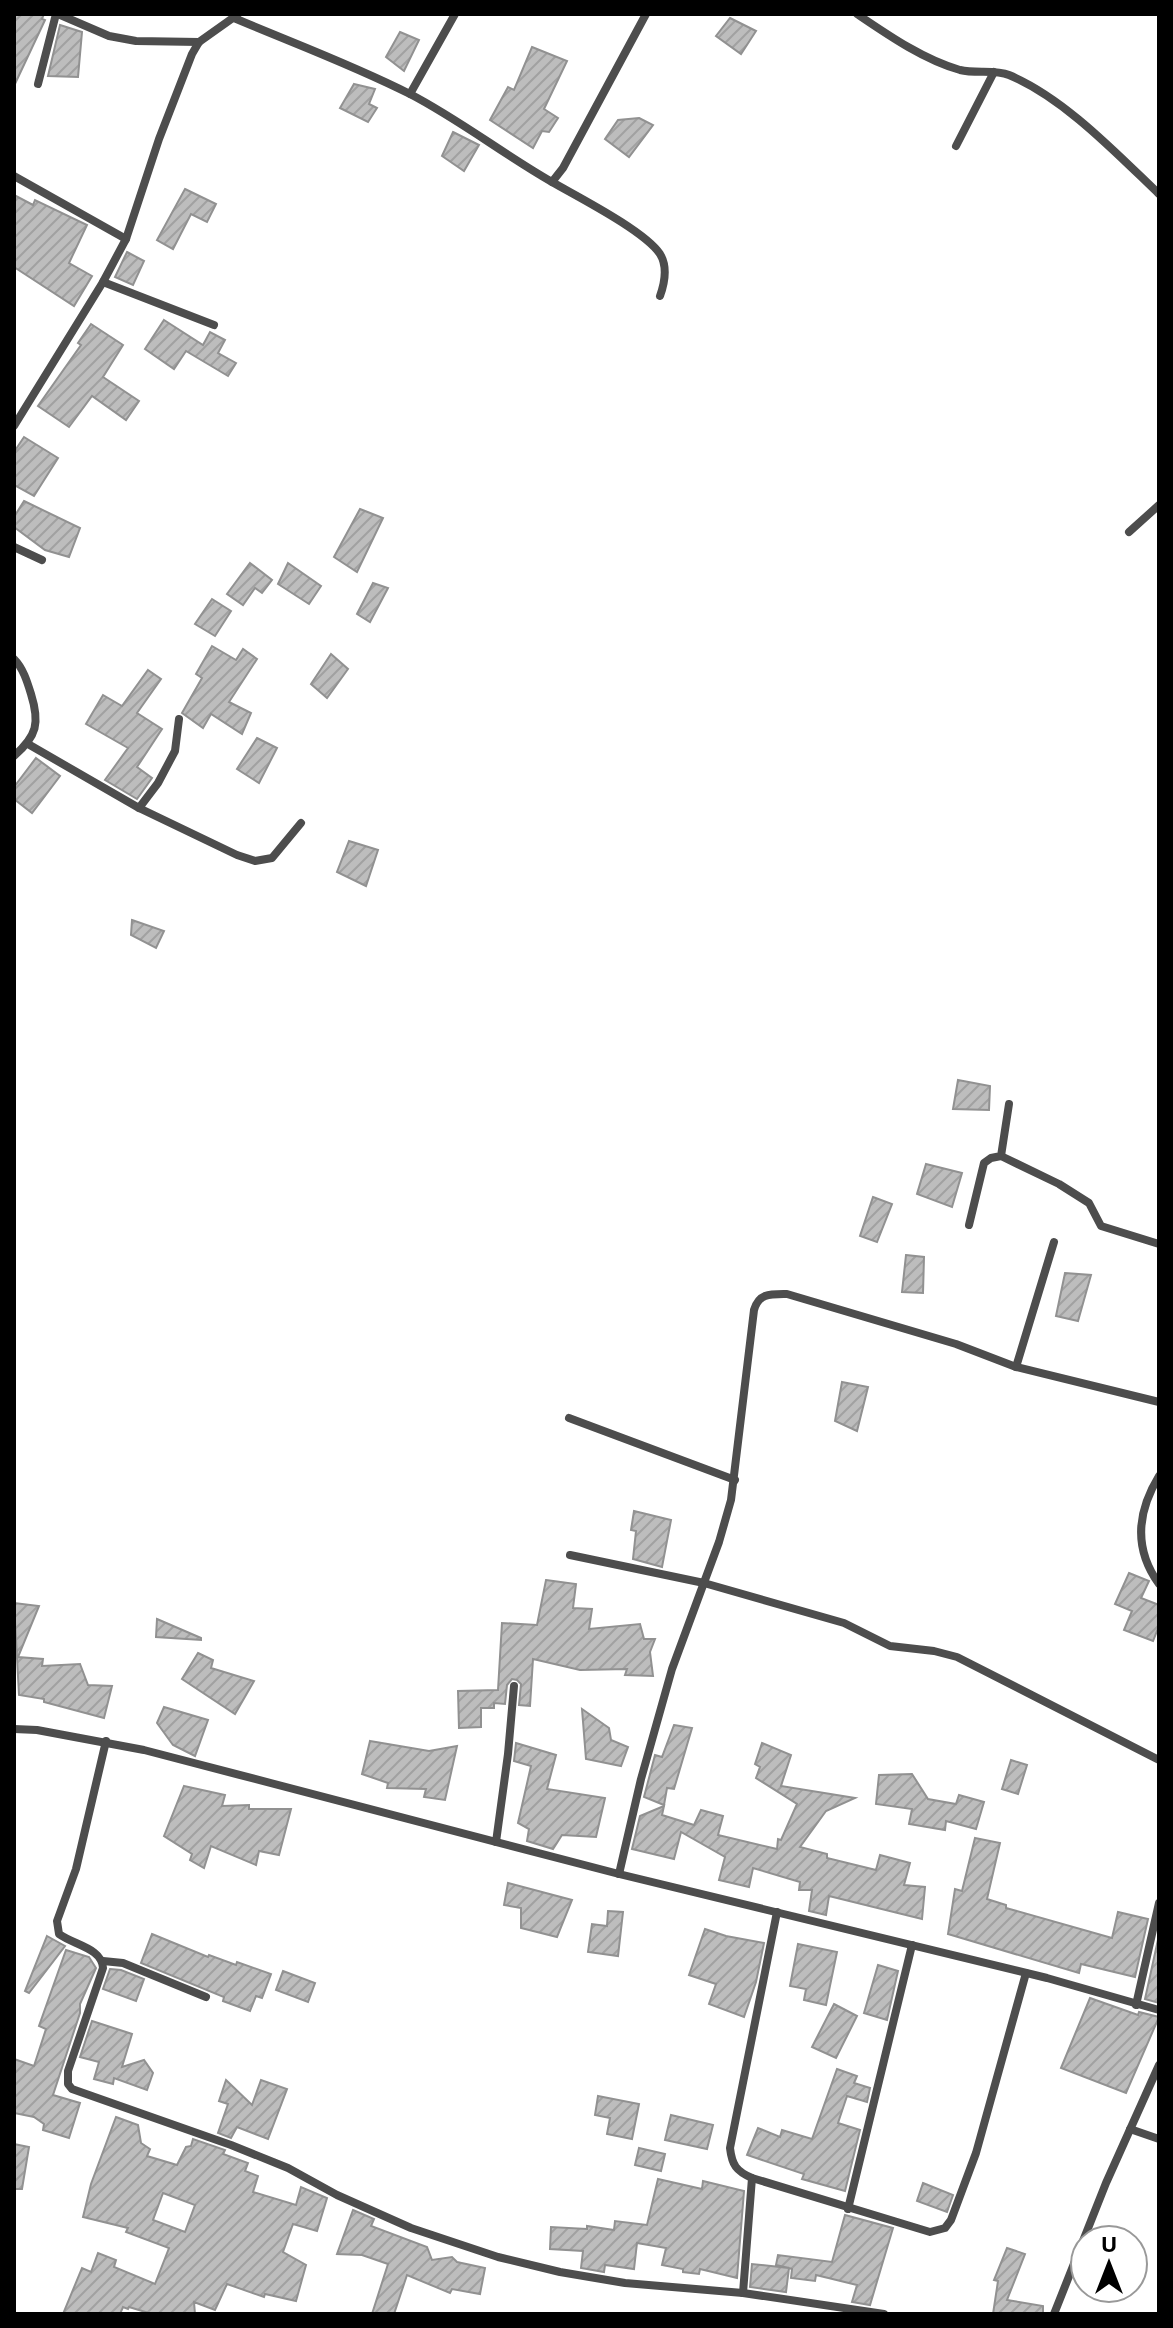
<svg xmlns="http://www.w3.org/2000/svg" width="1173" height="2328" viewBox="0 0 1173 2328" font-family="'Open Sans',sans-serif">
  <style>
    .building { fill: url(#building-hatch); stroke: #919191; stroke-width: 2; fill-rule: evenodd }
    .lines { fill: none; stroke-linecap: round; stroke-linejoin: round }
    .street { stroke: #4d4d4d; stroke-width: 8 }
  </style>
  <defs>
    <pattern id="building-hatch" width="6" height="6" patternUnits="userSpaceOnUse" patternTransform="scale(2)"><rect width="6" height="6" fill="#bdbdbd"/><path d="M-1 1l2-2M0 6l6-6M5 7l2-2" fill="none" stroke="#a1a1a1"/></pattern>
  </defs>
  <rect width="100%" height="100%" fill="#fff"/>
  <g class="building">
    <polygon points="14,14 44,14 42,19 45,20 14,86"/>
    <polygon points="730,18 756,31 741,54 716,36"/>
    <polygon points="60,25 82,32 78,77 48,76"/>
    <polygon points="400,32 419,40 404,71 386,57"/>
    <polygon points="532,47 567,61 544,109 558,118 549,132 542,131 533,148 490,120 508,87 514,90"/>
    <polygon points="354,84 375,89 369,104 377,108 368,122 340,108"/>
    <polygon points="639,118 653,125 629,157 605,139 618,120"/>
    <polygon points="453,132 479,145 464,171 442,156"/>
    <polygon points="185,189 216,204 207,222 191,214 173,249 157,240"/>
    <polygon points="14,195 33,205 35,200 87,225 69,263 92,276 74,306 14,267"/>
    <polygon points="127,252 144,261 133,285 115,277"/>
    <polygon points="164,320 203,345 210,332 225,340 218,353 236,363 228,376 186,351 174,369 145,349"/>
    <polygon points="91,324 123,345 103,377 139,401 126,420 92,396 69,427 38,406 81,345 78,343"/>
    <polygon points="24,437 58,458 34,496 14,485 14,452"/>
    <polygon points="24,501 80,528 69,557 45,550 14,527 14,517"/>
    <polygon points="360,509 383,518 357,572 334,557"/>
    <polygon points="250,563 272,580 262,593 255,588 243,605 227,594"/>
    <polygon points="288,563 321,586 309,604 278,584"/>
    <polygon points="373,583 388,588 370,622 357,614"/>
    <polygon points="212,599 231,611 215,636 195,624"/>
    <polygon points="212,646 236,660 243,649 257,659 229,702 251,713 242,734 211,714 203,728 182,713 202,678 196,674"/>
    <polygon points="331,654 348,669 327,698 311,684"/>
    <polygon points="148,670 161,679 137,713 162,729 137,767 152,778 137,799 105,780 128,748 86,724 103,695 122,706"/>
    <polygon points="257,738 277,748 259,783 237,769"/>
    <polygon points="36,758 60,776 32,813 14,799 14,787"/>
    <polygon points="349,841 378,850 366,886 337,872"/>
    <polygon points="132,920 164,931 156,948 131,935"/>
    <polygon points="958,1080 990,1086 989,1110 953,1109"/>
    <polygon points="926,1164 962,1173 952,1207 917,1194"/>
    <polygon points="873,1197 892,1204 877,1242 860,1236"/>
    <polygon points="906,1255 924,1257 923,1293 902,1292"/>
    <polygon points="1065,1273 1091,1275 1078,1321 1056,1316"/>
    <polygon points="842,1382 868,1387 857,1431 835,1421"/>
    <polygon points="634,1511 671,1520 662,1567 633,1559 636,1531 631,1530"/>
    <polygon points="1129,1573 1149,1581 1141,1598 1159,1605 1159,1626 1153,1641 1124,1630 1132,1611 1115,1604"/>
    <polygon points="546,1580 576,1584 573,1608 592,1609 589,1629 640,1624 644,1639 655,1639 650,1652 653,1676 625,1675 627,1669 580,1670 533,1659 530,1706 519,1705 521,1684 517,1680 512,1679 507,1685 505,1704 494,1703 494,1708 481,1708 481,1727 459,1728 458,1691 498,1690 502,1623 537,1625"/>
    <polygon points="14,1603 39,1606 18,1657 43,1659 42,1666 80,1664 88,1685 112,1686 104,1718 44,1702 44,1699 19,1695"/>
    <polygon points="157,1619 201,1638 201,1640 156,1637"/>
    <polygon points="198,1653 213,1660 211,1668 254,1681 235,1714 182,1679"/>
    <polygon points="164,1707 208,1720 195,1756 173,1745 157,1723"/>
    <polygon points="582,1709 609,1728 611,1740 628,1747 621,1766 586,1759"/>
    <polygon points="674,1725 692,1728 674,1789 667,1788 664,1805 644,1797 655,1755 662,1757"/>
    <polygon points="370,1741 429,1751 457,1746 445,1800 424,1797 426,1789 387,1788 388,1783 362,1774"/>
    <polygon points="516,1743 556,1755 547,1789 605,1798 596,1837 562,1835 553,1849 527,1841 529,1829 518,1823 531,1766 514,1761"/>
    <polygon points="762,1743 791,1755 781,1786 855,1798 826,1811 800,1847 827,1854 827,1858 876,1870 880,1855 910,1863 904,1885 925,1887 922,1919 829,1896 826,1915 809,1911 812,1890 799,1890 800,1882 753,1868 749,1887 719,1880 725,1857 681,1832 674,1859 632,1849 640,1816 664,1806 662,1815 694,1825 701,1810 723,1816 718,1835 777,1849 778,1839 781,1840 797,1804 756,1778 760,1767 755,1764"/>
    <polygon points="1011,1760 1027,1765 1018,1794 1002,1789"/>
    <polygon points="912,1774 928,1799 956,1804 959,1795 984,1802 976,1829 946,1821 945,1830 909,1824 912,1809 876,1804 879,1775"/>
    <polygon points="184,1786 225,1795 222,1806 249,1805 249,1809 291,1809 279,1855 259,1851 256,1865 211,1846 204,1868 190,1860 192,1854 164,1836"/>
    <polygon points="975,1838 1000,1843 987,1899 1006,1905 1006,1908 1112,1938 1118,1912 1148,1919 1135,1977 1081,1964 1079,1973 948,1934 955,1889 962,1891"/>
    <polygon points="508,1883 572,1900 557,1937 521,1928 521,1908 504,1905"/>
    <polygon points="608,1911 623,1912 618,1956 588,1952 592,1924 607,1926"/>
    <polygon points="705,1929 726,1936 764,1943 756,1982 744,2017 709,2004 716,1984 689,1975"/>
    <polygon points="152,1934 208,1957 209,1955 236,1965 237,1962 271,1974 262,1998 256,1996 250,2011 223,2001 224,1997 141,1963"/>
    <polygon points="1159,1935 1159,2003 1145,1999"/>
    <polygon points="47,1936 65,1946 29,1993 25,1991"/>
    <polygon points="798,1944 837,1952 826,2005 804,2000 806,1989 790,1986"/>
    <polygon points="66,1950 89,1957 96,1968 80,2004 80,2013 53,2095 80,2103 69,2138 43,2130 44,2124 34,2117 14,2113 14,2059 34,2066 46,2029 39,2026"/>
    <polygon points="878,1965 898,1971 887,2020 864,2013"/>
    <polygon points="110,1969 121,1970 144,1979 136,2001 103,1989"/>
    <polygon points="283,1971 315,1983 308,2002 276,1990"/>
    <polygon points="1090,1998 1138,2015 1139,2012 1159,2017 1126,2093 1061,2068"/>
    <polygon points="834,2004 857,2016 836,2058 812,2047"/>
    <polygon points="92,2021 132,2034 122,2067 144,2060 153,2073 147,2090 114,2078 113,2084 94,2079 99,2062 80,2057"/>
    <polygon points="837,2069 857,2076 854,2083 870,2088 867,2102 847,2096 838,2123 860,2130 845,2191 802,2179 804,2174 747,2155 758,2128 780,2137 782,2130 812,2139"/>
    <polygon points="226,2080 252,2105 261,2080 287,2089 268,2139 237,2127 231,2138 218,2133 228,2104 219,2101"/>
    <polygon points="598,2096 639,2104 632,2139 607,2134 610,2118 595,2115"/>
    <polygon points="671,2115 713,2125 707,2149 665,2140"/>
    <path d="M116,2117L138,2125L141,2143L150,2149L147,2156L177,2165L186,2147L191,2146L193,2139L225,2150L223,2154L248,2163L245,2171L258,2176L253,2192L296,2205L301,2187L327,2198L317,2231L293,2224L283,2252L306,2265L296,2301L265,2294L264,2297L227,2284L215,2310L194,2302L195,2314H152L129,2307L128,2309L123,2307L120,2314H63L82,2268L91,2272L98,2253L116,2260L114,2267L155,2284L169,2248L126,2232L128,2228L83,2217L91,2184ZM163,2193L195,2205L185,2232L153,2220Z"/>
    <polygon points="14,2144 29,2147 22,2189 14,2189"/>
    <polygon points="639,2148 665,2154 661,2171 635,2165"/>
    <polygon points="658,2179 702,2189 703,2181 744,2191 737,2278 700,2269 699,2274 683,2272 683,2269 662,2265 666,2248 637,2243 634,2269 605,2265 604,2272 581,2268 583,2251 550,2249 551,2227 587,2229 587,2226 614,2230 615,2221 647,2225"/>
    <polygon points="923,2183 953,2195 947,2212 917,2201"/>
    <polygon points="353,2210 374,2219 371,2226 427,2247 432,2260 452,2257 457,2262 485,2268 480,2294 452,2289 450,2293 407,2275 394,2314 372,2314 388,2264 362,2255 337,2254"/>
    <polygon points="845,2215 893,2228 870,2305 852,2302 857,2285 816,2275 815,2281 791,2278 792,2269 789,2268 786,2292 750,2287 752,2264 789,2268 776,2265 778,2255 832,2262"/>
    <polygon points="1007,2248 1025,2254 1007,2300 1043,2306 1043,2314 993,2314 998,2281 994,2280"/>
  </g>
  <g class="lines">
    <g class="street">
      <polyline points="58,14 109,36 136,41 199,42"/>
      <path d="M857,14C888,35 924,60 960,70C976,74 995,69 1009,75C1064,98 1116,153 1159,194"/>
      <path d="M234,18C293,43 353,65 410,94C460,120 503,154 552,182L563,168L646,14"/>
      <polyline points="38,84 56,14"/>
      <polyline points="410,94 455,14"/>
      <polyline points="956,146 994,72"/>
      <polyline points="14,176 126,239"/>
      <path d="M552,182C578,197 645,231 660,254C668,267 665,282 660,296"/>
      <polyline points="103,282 214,325"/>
      <polyline points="14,426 103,282 126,239 159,139 192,54 199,42 237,15"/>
      <polyline points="1129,532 1159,505"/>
      <polyline points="14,547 42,560"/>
      <path d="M14,659C23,668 27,681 31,694C40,723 37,736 14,756"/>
      <polyline points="28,744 139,808 237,855 255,861 272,858 301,823"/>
      <polyline points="139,808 158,783 175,751 179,719"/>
      <polyline points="1001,1156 1059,1184 1089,1203 1101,1226 1159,1244"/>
      <polyline points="969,1225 984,1163 991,1158 1001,1156 1009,1104"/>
      <polyline points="1016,1367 1054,1242"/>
      <polyline points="569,1418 735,1480"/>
      <path d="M1159,1476C1137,1512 1133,1548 1159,1584"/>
      <polyline points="570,1555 704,1583 844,1623 890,1646 934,1651 957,1657 1159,1760"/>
      <polyline points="14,1729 37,1730 144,1750 619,1874 1047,1978 1159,2010"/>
      <path d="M106,1741L76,1869L57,1921L59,1934C74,1945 102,1948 103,1968L68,2071V2084L72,2089L231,2145L288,2168L337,2195L411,2228L498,2257L560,2272L625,2283L743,2293L884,2314"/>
      <polyline points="496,1842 508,1754 514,1686"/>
      <path d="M619,1874L641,1779L672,1669L719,1542L731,1500L754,1310C759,1293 770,1294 787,1294L956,1344L1016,1367L1159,1402"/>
      <polyline points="103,1961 123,1963 206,1997"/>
      <polyline points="1136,2005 1159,1903"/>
      <polyline points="1130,2129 1159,2139"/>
      <polyline points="752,2178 930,2232 945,2228 951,2220 976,2153 1026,1973"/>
      <polyline points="848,2209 912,1945"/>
      <path d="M743,2293L752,2178C736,2171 732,2165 730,2148L777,1912"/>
      <polyline points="1054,2314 1106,2183 1159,2065"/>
    </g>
  </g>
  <rect width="1173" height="2328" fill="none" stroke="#000000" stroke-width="32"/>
  <g transform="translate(1109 2264)"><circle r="38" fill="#ffffff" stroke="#999999" stroke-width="2"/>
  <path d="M0-6L14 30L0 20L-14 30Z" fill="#000000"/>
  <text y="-12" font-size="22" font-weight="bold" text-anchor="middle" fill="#000000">U</text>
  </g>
</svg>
